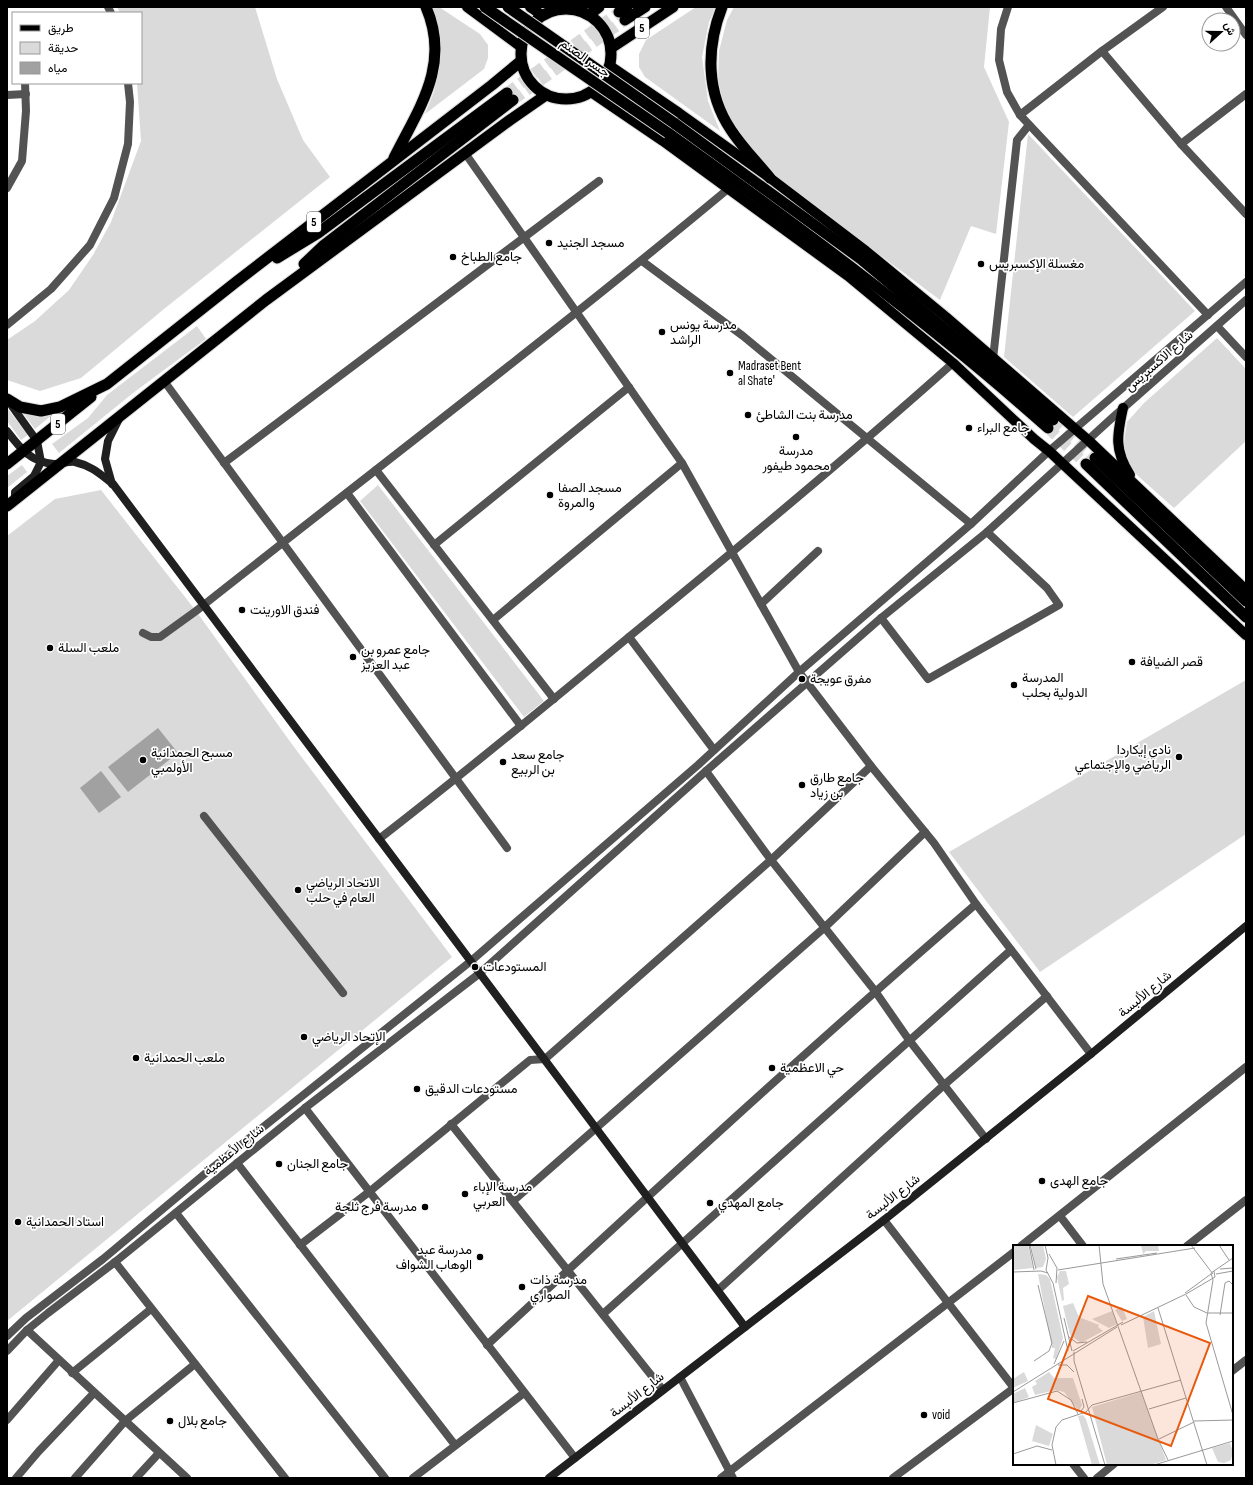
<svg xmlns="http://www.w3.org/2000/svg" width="1253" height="1485" viewBox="0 0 1253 1485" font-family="'Sofia Sans Condensed',Vazirmatn,sans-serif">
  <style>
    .green { fill: #dadada }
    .water { fill: #a1a1a1 }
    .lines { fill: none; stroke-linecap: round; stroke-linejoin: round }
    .trunk-tunnel { stroke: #d9d9d9; stroke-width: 11; stroke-dasharray: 11 5.5; stroke-linecap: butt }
    .primary-casing { stroke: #dbdbdb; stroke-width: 12 }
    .trunk-casing { stroke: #dbdbdb; stroke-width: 13 }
    .minor { stroke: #535353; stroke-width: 8 }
    .tertiary { stroke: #535353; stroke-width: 8 }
    .secondary { stroke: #202020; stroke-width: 8 }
    .primary { stroke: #000; stroke-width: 10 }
    .trunk { stroke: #000; stroke-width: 11 }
    .trunk-bridge-casing { stroke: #dbdbdb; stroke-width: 13; stroke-linecap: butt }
    .trunk-bridge { stroke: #000; stroke-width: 11 }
    .poi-dot { fill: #000; stroke: #fff; stroke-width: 1.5 }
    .labels { text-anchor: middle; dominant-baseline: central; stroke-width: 3.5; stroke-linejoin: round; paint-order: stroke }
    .shield { fill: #fff; stroke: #4c4c4c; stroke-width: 1 }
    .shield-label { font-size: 12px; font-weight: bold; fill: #000 }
    .street-label { font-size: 13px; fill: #000; stroke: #fff }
    .poi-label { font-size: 13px; fill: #000; stroke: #fff; text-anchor: start }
    .inset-road { fill: none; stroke: #999; stroke-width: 1 }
    .view { fill: #e8590c; fill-opacity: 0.15; stroke: #e8590c; stroke-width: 2 }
    .inset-edge { fill: none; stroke: #000; stroke-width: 2 }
  </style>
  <rect width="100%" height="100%" fill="#fff"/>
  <g class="green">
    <polygon points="117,7 255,7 277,79 303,140 330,177 164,309 81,378 40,391 7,380 7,340 35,321 69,290 93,255 111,222 141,141 137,83 141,83 141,13 120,13"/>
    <polygon points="427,7 439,7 480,34 488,45 488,58 484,69 425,114 434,92 438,72"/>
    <polygon points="696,7 716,7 709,22 702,57 708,101 720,131 645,77 639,67 639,54 646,40"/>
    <polygon points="734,7 990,7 984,67 1009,122 996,234 971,226 940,300 781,181 747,146 727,115 718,81 719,51 727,20"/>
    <polygon points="1028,134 1195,311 1073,417 1004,357"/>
    <polygon points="197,326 206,339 133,393 59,453 52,444 88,418 107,395"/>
    <polygon points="1217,338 1246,369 1246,441 1174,508 1138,476 1126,461 1124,442 1127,422 1144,403"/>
    <polygon points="7,408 28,435 21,440 7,421"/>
    <polygon points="22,412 53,414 35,429"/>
    <polygon points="22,465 27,472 7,488 7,476"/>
    <polygon points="378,485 544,701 524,717 360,501"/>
    <polygon points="101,490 196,611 294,747 452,957 7,1321 7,536 55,499"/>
    <polygon points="1246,680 1246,834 1040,972 949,852"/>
  </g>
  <g class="water">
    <polygon points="158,728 178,753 128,792 108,767"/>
    <polygon points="101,771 121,797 99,813 80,788"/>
  </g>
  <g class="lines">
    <g class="trunk-tunnel">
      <polyline points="507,93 619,12"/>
      <polyline points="513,100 625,20"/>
      <polyline points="1053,420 1095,458"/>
      <polyline points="1048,428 1086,464"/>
    </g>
    <defs>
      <g id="primary">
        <polyline points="467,7 521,47"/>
        <polyline points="530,7 542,15"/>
        <polyline points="610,66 679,113 770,178 866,251 946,317 1088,440 1246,590"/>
        <polyline points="591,92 663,141 848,276 953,363 1034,439 1049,451 1246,635"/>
        <path d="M1123,408C1117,435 1114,450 1130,475"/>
      </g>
      <g id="trunk">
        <path d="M722,7C706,48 706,93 731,130C742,147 757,162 770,178"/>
        <circle cx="566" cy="54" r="45"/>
        <polyline points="619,12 627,7"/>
        <polyline points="589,15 599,7"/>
        <polyline points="625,20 645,7"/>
        <polyline points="611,48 673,7"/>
        <polyline points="674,123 861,259 1053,420"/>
        <path d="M668,133C798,226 928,321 1048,428"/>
        <path d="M394,158C419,108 451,65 426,7"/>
        <polyline points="277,258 318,233 507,93"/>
        <polyline points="304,264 324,245 513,100"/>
        <polyline points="7,399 20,407 41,411 60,407 107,384 236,282 492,85 521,61"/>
        <polyline points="1095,458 1246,601"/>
        <polyline points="7,464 91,397"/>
        <polyline points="1086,464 1246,617"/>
        <polyline points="7,506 266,300 510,120 546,95"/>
      </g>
    </defs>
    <use href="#primary" class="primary-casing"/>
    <use href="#trunk" class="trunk-casing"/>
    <g class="minor">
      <polyline points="1008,7 1001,29 999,60 1007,92 1020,115 1208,315"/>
      <polyline points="1226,7 1246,35"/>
      <polyline points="1102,51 1181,144 1246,214"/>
      <polyline points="7,95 26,94"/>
      <polyline points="1020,115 1102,51 1163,7"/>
      <polyline points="1181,144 1246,94"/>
      <polyline points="465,153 682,463 799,672 871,766 934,843 976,904 1091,1054"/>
      <polyline points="7,188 22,161 26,111 25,83"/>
      <polyline points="642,261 743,336 971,524"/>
      <polyline points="1217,326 1246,357"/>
      <polyline points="993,359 1017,140 1029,125"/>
      <polyline points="164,381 507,848"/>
      <polyline points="224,463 599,181"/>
      <polyline points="376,470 554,699"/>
      <polyline points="347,493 521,726"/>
      <polyline points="434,545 629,387"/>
      <polyline points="761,604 818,551"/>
      <polyline points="881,618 928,679 1059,605 1047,588 987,532"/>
      <polyline points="493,620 682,463"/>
      <path d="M143,633L151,637H160L196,611C374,470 554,334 728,189"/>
      <polyline points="629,637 714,750"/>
      <polyline points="706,771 771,860 875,991 909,1040 986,1139"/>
      <polyline points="204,816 343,993"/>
      <path d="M379,839C464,773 547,705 630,636C739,547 848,457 953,363"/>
      <polyline points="451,1124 663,1390"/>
      <polyline points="237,1163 455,1445"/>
      <polyline points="513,1201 824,928 925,832"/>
      <polyline points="176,1213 385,1478"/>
      <polyline points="1060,1216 1083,1246"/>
      <polyline points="884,1220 1014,1388"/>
      <polyline points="300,1245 369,1192 530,1060 545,1059 771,860 871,766"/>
      <polyline points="1021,1246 1246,1067"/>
      <polyline points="1187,1246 1246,1200"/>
      <polyline points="115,1262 285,1478"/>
      <polyline points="718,1290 944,1085 1047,996"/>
      <polyline points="603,1314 1011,950"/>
      <path d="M487,1345C648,1196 810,1047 976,904"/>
      <polyline points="1232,1371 1246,1360"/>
      <polyline points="72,1373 151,1309"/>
      <polyline points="680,1377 733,1478"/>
      <polyline points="7,1420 59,1360"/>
      <polyline points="1073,1464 1084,1478"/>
      <polyline points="16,1478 39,1451 94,1393"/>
      <polyline points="75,1478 125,1421 195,1364"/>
      <polyline points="136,1478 159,1453"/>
      <polyline points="413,1478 524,1393"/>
      <polyline points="721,1478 1014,1252"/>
      <polyline points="893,1478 1014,1388"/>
      <polyline points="1097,1478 1114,1464"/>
    </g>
    <g class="tertiary">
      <polyline points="108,7 111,13"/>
      <polyline points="7,325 51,289 90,245 114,198 128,144 130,102 128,83"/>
      <polyline points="305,1108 575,1458"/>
      <polyline points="27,1330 187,1478"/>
      <polyline points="7,1336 26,1318 103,1259 207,1172 471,961 698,765 799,672 971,524 1049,451 1246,282"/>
      <polyline points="7,1351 27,1330 48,1313 115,1262 305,1108 480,973 706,771 881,618 987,532 1112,418 1246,300"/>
    </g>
    <g class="secondary">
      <polyline points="9,402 37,441 41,462 34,476 15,492 15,500"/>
      <path d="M7,431C20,448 30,462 54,464C61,464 69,461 75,462C92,466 100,474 113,484L745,1327"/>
      <polyline points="112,484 105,459 108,441 120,417"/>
      <polyline points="549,1478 884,1220 1091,1054 1246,926"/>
    </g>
    <use href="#primary" class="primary"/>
    <use href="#trunk" class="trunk"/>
    <defs>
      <g id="trunk-bridge">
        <polyline points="485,7 668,133"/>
        <polyline points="508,7 674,123"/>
      </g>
    </defs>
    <use href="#trunk-bridge" class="trunk-bridge-casing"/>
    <use href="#trunk-bridge" class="trunk-bridge"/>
  </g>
  <g class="poi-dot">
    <circle cx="549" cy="243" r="4"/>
    <circle cx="453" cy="257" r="4"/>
    <circle cx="981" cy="264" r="4"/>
    <circle cx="662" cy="332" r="4"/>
    <circle cx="730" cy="373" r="4"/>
    <circle cx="748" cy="415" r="4"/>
    <circle cx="969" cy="428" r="4"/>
    <circle cx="796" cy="437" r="4"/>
    <circle cx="550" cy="495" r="4"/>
    <circle cx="242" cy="610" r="4"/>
    <circle cx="50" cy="648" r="4"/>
    <circle cx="353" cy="657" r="4"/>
    <circle cx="1132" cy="662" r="4"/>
    <circle cx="802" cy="679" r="4"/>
    <circle cx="1014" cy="685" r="4"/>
    <circle cx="1179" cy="757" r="4"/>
    <circle cx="143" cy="760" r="4"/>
    <circle cx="503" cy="762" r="4"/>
    <circle cx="802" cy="785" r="4"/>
    <circle cx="298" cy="890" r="4"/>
    <circle cx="475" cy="967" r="4"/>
    <circle cx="304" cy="1037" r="4"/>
    <circle cx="136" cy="1058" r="4"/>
    <circle cx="772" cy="1068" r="4"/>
    <circle cx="417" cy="1089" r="4"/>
    <circle cx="279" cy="1164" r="4"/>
    <circle cx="1042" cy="1181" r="4"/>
    <circle cx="465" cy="1194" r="4"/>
    <circle cx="710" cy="1203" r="4"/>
    <circle cx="425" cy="1207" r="4"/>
    <circle cx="18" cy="1222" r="4"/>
    <circle cx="480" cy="1257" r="4"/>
    <circle cx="522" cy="1287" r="4"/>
    <circle cx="924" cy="1415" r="4"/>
    <circle cx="170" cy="1421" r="4"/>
  </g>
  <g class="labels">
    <g class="shield">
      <rect x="635" y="18" width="14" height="20" rx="3"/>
      <rect x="307" y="212" width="14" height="20" rx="3"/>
      <rect x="51" y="414" width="14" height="20" rx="3"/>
    </g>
    <g class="shield-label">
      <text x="642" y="28">5</text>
      <text x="314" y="222">5</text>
      <text x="58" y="424">5</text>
    </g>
    <g class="street-label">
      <text transform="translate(585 58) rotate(35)">جسر الصنم</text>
      <text transform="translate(1159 361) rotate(-41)">شارع الاكسبريس</text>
      <text transform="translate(1145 994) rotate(-40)">شارع الألبسة</text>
      <text transform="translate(234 1150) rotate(-39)">شارع الأعظمية</text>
      <text transform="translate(893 1197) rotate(-38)">شارع الألبسة</text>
      <text transform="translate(637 1395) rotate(-38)">شارع الألبسة</text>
    </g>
    <g class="poi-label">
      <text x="557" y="243">مسجد الجنيد</text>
      <text x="461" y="257">جامع الطباخ</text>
      <text x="989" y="264">مغسلة الإكسبريس</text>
      <text x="670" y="325">مدرسة يونس<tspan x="670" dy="15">الراشد</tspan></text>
      <text x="738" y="366">Madraset Bent<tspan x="738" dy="15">al Shate'</tspan></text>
      <text x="756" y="415">مدرسة بنت الشاطئ</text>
      <text x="977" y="428">جامع البراء</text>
      <text x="796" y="451" text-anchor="middle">مدرسة<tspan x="796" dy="15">محمود طيفور</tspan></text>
      <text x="558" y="488">مسجد الصفا<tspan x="558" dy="15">والمروة</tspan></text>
      <text x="250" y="610">فندق الاورينت</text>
      <text x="58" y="648">ملعب السلة</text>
      <text x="361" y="650">جامع عمرو بن<tspan x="361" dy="15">عبد العزيز</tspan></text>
      <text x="1140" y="662">قصر الضيافة</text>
      <text x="1022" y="678">المدرسة<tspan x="1022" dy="15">الدولية بحلب</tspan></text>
      <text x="810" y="679">مفرق عويجة</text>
      <text x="1171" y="750" text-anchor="end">نادي إيكاردا<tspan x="1171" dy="15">الرياضي والإجتماعي</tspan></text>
      <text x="151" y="753">مسبح الحمدانية<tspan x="151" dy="15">الأولمبي</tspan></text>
      <text x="511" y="755">جامع سعد<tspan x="511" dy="15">بن الربيع</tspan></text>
      <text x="810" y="778">جامع طارق<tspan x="810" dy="15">بن زياد</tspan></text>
      <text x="306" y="883">الاتحاد الرياضي<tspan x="306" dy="15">العام في حلب</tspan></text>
      <text x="483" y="967">المستودعات</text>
      <text x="312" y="1037">الإتحاد الرياضي</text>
      <text x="144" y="1058">ملعب الحمدانية</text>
      <text x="780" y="1068">حي الاعظمية</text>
      <text x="425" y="1089">مستودعات الدقيق</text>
      <text x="287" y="1164">جامع الجنان</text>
      <text x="1050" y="1181">جامع الهدى</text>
      <text x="473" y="1187">مدرسة الإباء<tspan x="473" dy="15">العربي</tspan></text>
      <text x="718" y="1203">جامع المهدي</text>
      <text x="417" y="1207" text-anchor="end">مدرسة فرج ثلجة</text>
      <text x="26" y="1222">استاد الحمدانية</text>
      <text x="472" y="1250" text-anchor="end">مدرسة عبد<tspan x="472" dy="15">الوهاب الشواف</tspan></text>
      <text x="530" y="1280">مدرسة ذات<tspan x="530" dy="15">الصواري</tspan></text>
      <text x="932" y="1415">void</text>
      <text x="178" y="1421">جامع بلال</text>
    </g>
  </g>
  <g transform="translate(1013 1245)">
    <rect width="220" height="220" fill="#fff"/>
    <path d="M0,0H15L20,23L0,25ZM18,0H30L33,14L30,22L23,23ZM128,0H145L146,6H133L130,9ZM47,26H53L56,39L50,43L51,55L49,56L44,32ZM25,29L33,30L37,34L50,93L43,114L40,113L42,103H39ZM60,58L66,72L86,80L85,82L90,86L68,98L57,90L50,61ZM109,62L114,74L109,76L102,65ZM99,66L104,79L96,83L79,74ZM141,66L148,99L135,103L130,72ZM11,127L15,136L0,143V134ZM36,127L41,133H60L69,160L66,166L51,147L43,145L22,150L19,142L24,139L22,136ZM12,143L16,152L0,158V149ZM128,147L153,215L137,220H94L79,162ZM70,170L73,174L87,220H79L65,171ZM23,180L40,189L36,201L19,196ZM217,198L220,207L218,215L211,218L205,217L199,203Z" fill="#dadada"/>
    <path class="inset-road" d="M16,0L21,25M17,0L23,24M32,0L35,13L33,25L40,38L55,106M86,0L90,39L145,194L155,215M178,0L200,29M206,0L216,15M36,9L44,23L43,38M220,13L198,28L200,35L193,78L220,170M103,14L144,8M207,24L220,23M45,25L182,3M0,27L28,26L35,28M203,29L220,26M172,48L198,29M173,49L202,32L201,26M173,50L181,62L194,68M145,63L194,220M195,68H220M207,70L212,38L216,36L220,40M51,73L59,106M108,80L173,49M56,92L64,98L74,97M60,106L110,77M61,107V116L92,220M21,116L36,106L39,98L25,40M41,119L51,96M45,120H54L61,127M0,147L104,82M0,158L44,146L58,155L65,169M136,164L173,153M68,166L71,162L69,154M181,176L220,175M146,194L181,177M0,209L24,201L39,205M43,220L39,200L43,182L49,175L73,167L79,160L168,135M141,220L220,196"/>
    <path class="view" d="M75,51L197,98L158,201L35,154Z"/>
    <rect width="220" height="220" class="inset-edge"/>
  </g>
  <rect width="1253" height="1485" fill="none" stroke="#000000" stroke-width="16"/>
  <rect x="12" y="12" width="130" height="72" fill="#ffffff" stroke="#999999"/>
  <rect x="20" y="25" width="20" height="6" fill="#000000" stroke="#999999"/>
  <text x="48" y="32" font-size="12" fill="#000000">طريق</text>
  <rect x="20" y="42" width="20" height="12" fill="#dadada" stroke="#999999"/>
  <text x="48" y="52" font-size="12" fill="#000000">حديقة</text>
  <rect x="20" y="62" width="20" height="12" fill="#a1a1a1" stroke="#999999"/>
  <text x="48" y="72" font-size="12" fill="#000000">مياه</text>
  <g transform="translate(1221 32) rotate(69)"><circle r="19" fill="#ffffff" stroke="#999999"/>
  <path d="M0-3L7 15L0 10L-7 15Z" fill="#000000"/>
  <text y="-6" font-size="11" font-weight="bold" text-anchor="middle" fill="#000000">ش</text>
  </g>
</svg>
